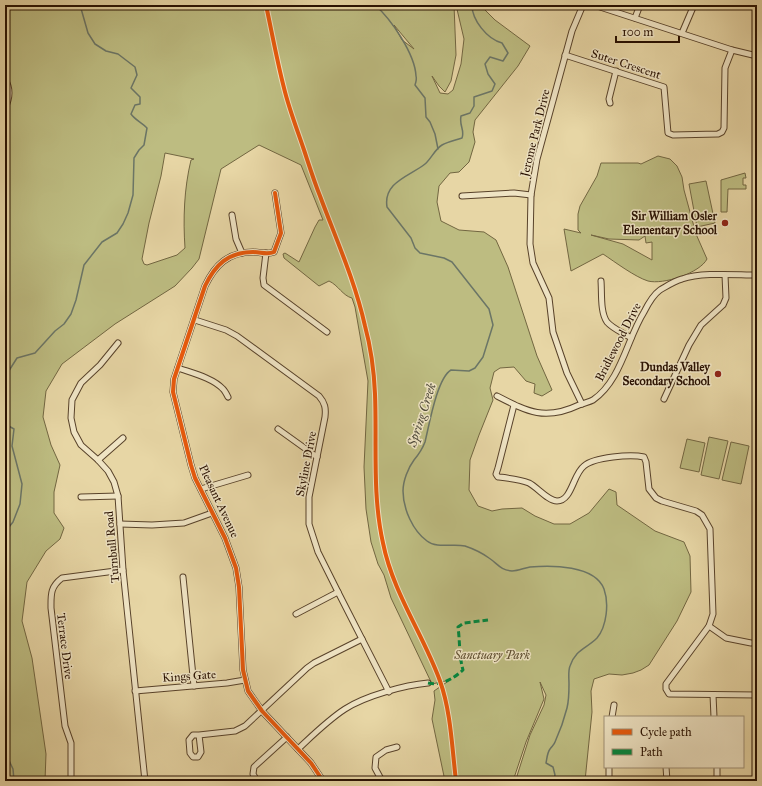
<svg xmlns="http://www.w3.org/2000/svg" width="762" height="786" viewBox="0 0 762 786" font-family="'IM FELL Great Primer',serif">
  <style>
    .green { fill: #bdbc81; stroke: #726641; fill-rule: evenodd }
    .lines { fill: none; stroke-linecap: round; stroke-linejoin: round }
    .stream { stroke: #6b7566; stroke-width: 1.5 }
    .minor-casing { stroke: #58422a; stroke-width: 7 }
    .minor { stroke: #efe4c4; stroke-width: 5 }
    .quiet { stroke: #00873e; stroke-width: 3; stroke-dasharray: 6 3; stroke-linecap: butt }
    .cycleway-casing { stroke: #efe4c4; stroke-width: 6 }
    .cycleway { stroke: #e8590c; stroke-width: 4 }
    .poi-dot { fill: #8f2418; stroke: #efe4c4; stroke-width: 1.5 }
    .labels { text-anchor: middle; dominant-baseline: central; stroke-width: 3; stroke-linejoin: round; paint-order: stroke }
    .street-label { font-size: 12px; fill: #281001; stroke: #efe4c4 }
    .poi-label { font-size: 12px; font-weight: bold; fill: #281001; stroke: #efe4c4; text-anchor: end }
    .park-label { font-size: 12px; font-style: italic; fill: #5c4c2e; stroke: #efe4c4 }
    .water-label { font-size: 13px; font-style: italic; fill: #4f4b3c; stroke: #efe4c4 }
  </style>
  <rect width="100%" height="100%" fill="#e7d6a5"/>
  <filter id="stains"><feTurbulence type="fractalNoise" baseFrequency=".005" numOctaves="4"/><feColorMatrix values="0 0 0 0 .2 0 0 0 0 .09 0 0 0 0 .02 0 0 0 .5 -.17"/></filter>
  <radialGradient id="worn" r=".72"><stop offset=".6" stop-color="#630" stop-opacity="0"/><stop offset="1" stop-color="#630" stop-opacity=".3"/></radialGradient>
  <g class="green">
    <path d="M5,5H454L456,55L451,81L445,92L439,86L432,76L440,93L448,94L453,90L461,64L464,39L456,5H480L495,20L530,46L518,66L475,120L473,132L475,142L469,162L459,172L450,173L439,186L437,202L441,221L459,230L484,232L496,240L508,267L537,356L552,390L542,396L534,393L535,384L526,381L514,367L500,368L494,372L490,388L493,400L479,435L470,460L469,490L478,506L492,511L502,509L522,508L535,516L554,524H570L589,513L609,489L616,492L617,505L655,531L684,542L690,556L691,592L677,621L649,665L641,670L633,673L622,675L609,674L594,679L591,691L592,712L585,781H514L516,779L530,735L544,705L546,695L540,682L544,699L526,742L514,778L512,781H445L432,719L435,700L434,691L450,680L432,684L391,598L384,575L378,564L371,542L366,509L364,467L368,381L355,307L352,298C343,296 338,285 329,281L319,286L284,258L283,254L285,253L299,262L315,227L319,220H323L301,165L259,145L221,169L199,259L192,268L175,286L115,324L62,364L46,391L43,417L51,445L60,465L54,492V513L64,528L60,539L46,551L27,582L22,621L32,658L46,754L45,781H5ZM394,25L414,49L402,40ZM165,153L194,159L191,160C184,189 183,219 185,248L177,255L147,265L144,264L142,259L149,223L161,176Z"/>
    <path d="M658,156L670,159L677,166L682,177L684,190L696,234L707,259C700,273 663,285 648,281C635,277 615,262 603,254L571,271L564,229L581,233L578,230V214L580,206L597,176L601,163H638L641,164ZM591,235L609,239L639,240L645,236L646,243L652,242V260L623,244Z"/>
    <polygon points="745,173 746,178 743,178 743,185 746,185 746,189 728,189 727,212 721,212 721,180"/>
    <polygon points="706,181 715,223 697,227 689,184"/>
    <polygon points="709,437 728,441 719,479 701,475"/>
    <polygon points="687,439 705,443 699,472 680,468"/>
    <polygon points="731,442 749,446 741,484 722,480"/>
    <polygon points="756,541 757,541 757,601 754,543"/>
  </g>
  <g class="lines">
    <g class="stream">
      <path d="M375,5C391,19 415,54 416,76C417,79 416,82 415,85L425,98L426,117L430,122L435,134L438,149"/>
      <path d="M472,5C472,20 487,39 502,43L508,53L503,61L490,57L485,64L488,74L495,84L492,91L474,97V106L470,113L461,116C459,126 465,130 462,138C456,140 447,142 442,145C435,149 431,159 425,164C410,176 383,182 387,207L411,238L415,248L420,253L444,258L452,262L489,309L493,325L483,357L475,368L469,371L451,370C437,378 429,426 425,442C422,450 419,454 414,460C408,468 403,481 403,491C403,509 413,531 427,541C437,549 453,543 465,546C474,549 482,553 489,558C498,564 500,570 512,571C518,571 524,568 530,567C551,565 595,565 604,589C609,603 607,626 597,638C586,649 576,649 570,666C568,671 569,678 569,684C569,691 569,700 567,708C564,720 560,731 555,742C554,745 552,746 550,749C547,753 547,759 546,763L553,767L555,775L553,781"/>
      <path d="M5,377L17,358L35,353L55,331L64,324L71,314L76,300L84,265L102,242L117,233L123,224L128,213L133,195L134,158L139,150L144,145L147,128C141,122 135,120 131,114L135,105L140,104V97L131,88L137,75L135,67L118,54L106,51L95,44L88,33L80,5"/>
      <polyline points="5,424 14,429 12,446 22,484 20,504 13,522 5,532"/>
      <polyline points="5,752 13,769 14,781"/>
    </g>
    <defs>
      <g id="minor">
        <polyline points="594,5 732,50 757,56"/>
        <polyline points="635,18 640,5"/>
        <polyline points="682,33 694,5"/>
        <polyline points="565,55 664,87 668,133 673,135 718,134 722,132 724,128 725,68 732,50"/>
        <path d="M5,79C11,89 10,98 5,108"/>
        <polyline points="610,103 609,99 616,71"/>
        <path d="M275,193L281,233L274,252C267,255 261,252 253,252C228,252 215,265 205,286L174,379L173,392L191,465L195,478L225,538L236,568L239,587L243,670L248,691L262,711L311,763L323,781"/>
        <polyline points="462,196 514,193 531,195"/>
        <polyline points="232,215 236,239 242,253"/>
        <polyline points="266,253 263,278 264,285 327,332"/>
        <path d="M601,281C602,293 600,312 607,322C613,329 624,333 631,338"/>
        <path d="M195,320L226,330L237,336L319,396C325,403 326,408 325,417L309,497V524L318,552L338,592L389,692"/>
        <polyline points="118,343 100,365 81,383 72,400 71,418 74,432 81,445 98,460 108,471 114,482 118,496 123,570 145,781"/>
        <path d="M178,368C192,373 213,378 223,389C225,391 227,395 228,397"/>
        <path d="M497,396C528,412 545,421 579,405C584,403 589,402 593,400C621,381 627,339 644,312C648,304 653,295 660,290C667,286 674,281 682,279C702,272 735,275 757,275"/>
        <polyline points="664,399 689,345 701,325 723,305 726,298 725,275"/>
        <polyline points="582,404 567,373 553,332 549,298 533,263 530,244 531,195 537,159 572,31 583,5"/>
        <path d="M514,405L498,468L496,474L498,477C508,478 519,479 529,483C537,487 548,501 557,501C572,501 573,474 584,466C594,457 631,454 644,457L646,462L649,489L656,498L662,501L696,511L702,515L710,529L713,614L709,626L666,684V689L669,694L757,695"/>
        <polyline points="278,429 317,457"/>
        <polyline points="98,460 123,438"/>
        <polyline points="201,489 248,475"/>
        <polyline points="81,497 118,496"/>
        <polyline points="120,524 152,525 184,523 212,513"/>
        <polyline points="183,577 194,686"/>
        <polyline points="296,614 338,592"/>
        <polyline points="709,626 726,638 751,643"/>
        <polyline points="135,691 227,683 245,680"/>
        <polyline points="713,695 714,717"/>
        <polyline points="612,717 614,705"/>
        <polyline points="199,735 193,735 189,740 190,753 193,757 198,757 201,752 199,735 235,731 245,726 307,668 314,663 362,639"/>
        <path d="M298,749C313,735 328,720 345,709C365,696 405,685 428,683"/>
        <polyline points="666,767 667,781"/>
        <polyline points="717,767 717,781"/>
        <path d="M71,781V743L65,726L51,608C51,595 50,587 62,578L123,570"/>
        <polyline points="257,781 253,774 254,767 287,737"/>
        <polyline points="382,781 375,768 376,757 386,750 397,747"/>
        <polyline points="609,781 609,767"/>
      </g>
    </defs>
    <use href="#minor" class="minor-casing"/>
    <use href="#minor" class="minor"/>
    <path class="quiet" d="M428,683C441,686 453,679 463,670C459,656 460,642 458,627L464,623L488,620"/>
    <defs>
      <g id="cycleway">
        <path d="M266,5C272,33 277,61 284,88C289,109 297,129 304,150C309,165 314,181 320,196C336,239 355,281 365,326C371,348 374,371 375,394C377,443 372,494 383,543C393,593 423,634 440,681C451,712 452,748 456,781"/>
        <path d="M275,193L281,233L274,252C267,255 261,252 253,252C228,252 215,265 205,286L174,379L173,392L191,465L195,478L225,538L236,568L239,587L243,670L248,691L262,711L311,763L323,781"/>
      </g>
    </defs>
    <use href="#cycleway" class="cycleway-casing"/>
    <use href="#cycleway" class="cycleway"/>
  </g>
  <g class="poi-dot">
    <circle cx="725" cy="223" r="4"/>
    <circle cx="718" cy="374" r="4"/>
  </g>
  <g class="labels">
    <g class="street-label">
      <text transform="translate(626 64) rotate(18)">Suter Crescent</text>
      <text transform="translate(535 133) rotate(-76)">Jerome Park Drive</text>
      <text transform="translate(618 342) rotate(-63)">Bridlewood Drive</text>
      <text transform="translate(306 464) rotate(-79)">Skyline Drive</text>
      <text transform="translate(219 501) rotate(65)">Pleasant Avenue</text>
      <text transform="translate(112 547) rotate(-95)">Turnbull Road</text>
      <text transform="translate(65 646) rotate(83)">Terrace Drive</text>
      <text transform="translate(189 676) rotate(-4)">Kings Gate</text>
    </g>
    <g class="poi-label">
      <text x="717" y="216">Sir William Osler<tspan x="717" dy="14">Elementary School</tspan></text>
      <text x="710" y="367">Dundas Valley<tspan x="710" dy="14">Secondary School</tspan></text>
    </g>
    <g class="park-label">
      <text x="492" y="655">Sanctuary Park</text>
    </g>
    <g class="water-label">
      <text transform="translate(422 415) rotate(-72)">Spring Creek</text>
    </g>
  </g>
  <rect width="762" height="786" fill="none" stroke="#e7d6a5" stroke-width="20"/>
  <rect x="6" y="6" width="750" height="774" fill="none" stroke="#281001" stroke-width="2"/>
  <rect x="10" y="10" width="742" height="766" fill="none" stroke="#281001"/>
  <rect x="604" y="716" width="140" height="52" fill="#efe4c4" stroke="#9f8f76"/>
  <rect x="612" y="729" width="20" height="6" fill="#e8590c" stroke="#9f8f76"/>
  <text x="640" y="736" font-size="12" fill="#281001">Cycle path</text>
  <rect x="612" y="749" width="20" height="6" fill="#00873e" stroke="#9f8f76"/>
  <text x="640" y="756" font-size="12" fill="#281001">Path</text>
  <path d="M616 36v6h63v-6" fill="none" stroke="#281001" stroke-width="2"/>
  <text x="622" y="36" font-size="12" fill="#281001" stroke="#efe4c4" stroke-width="3" paint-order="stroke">100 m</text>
  <rect width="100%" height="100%" filter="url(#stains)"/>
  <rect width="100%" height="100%" fill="url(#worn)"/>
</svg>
